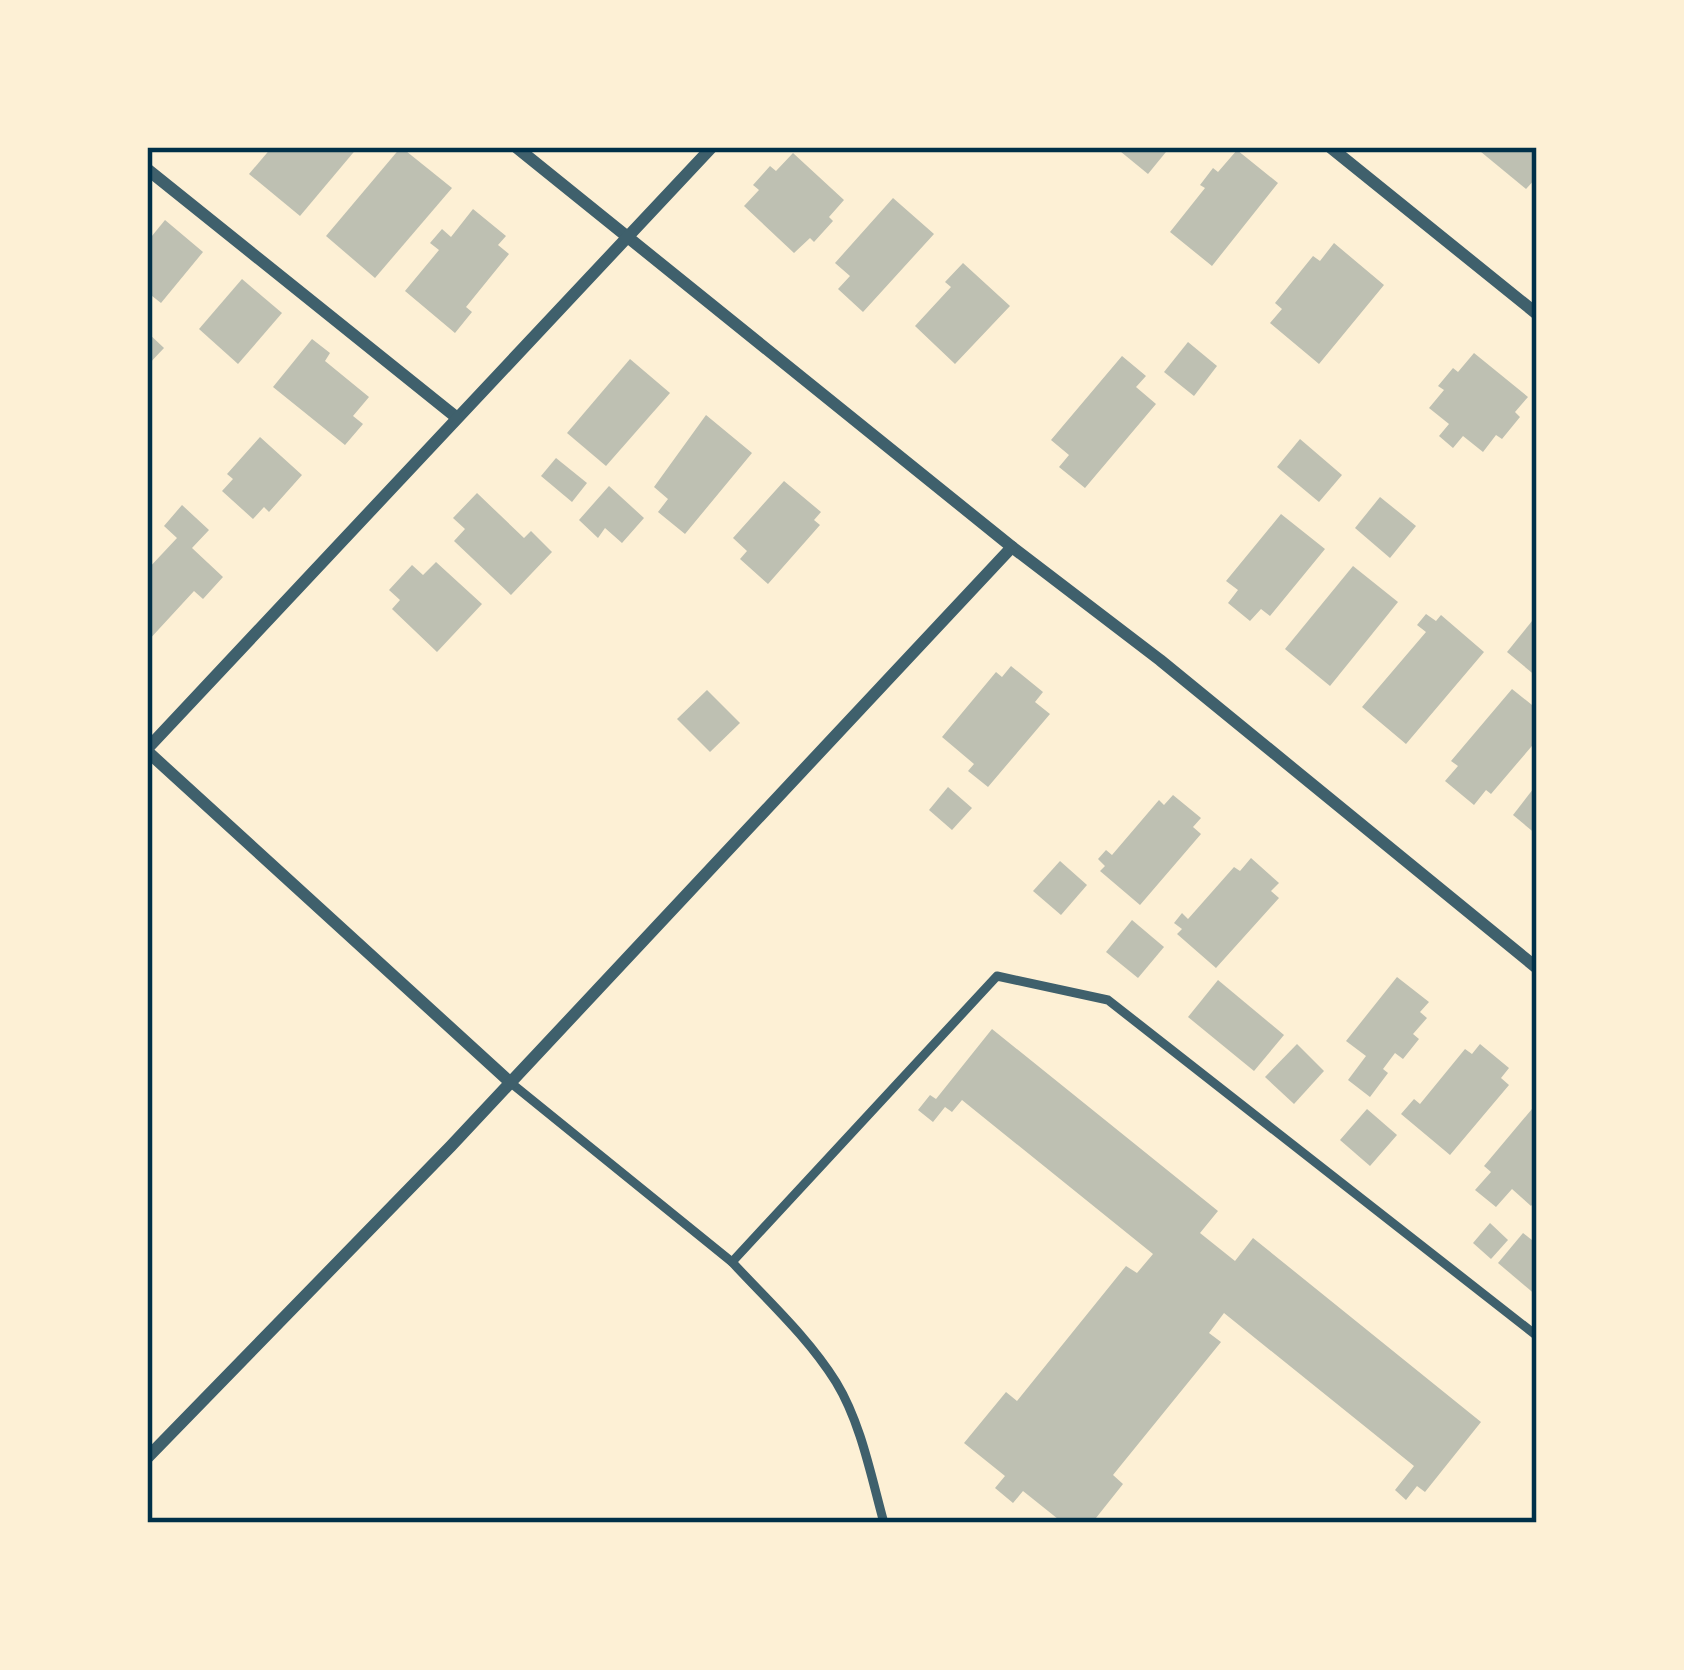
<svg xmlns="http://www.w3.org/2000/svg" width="1684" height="1670" viewBox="0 0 1684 1670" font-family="Roboto,sans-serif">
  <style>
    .building { fill: #bec0b2 }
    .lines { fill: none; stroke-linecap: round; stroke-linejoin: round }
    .service { stroke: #3f606c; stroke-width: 9 }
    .minor { stroke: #3f606c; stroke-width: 12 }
    .neatline { fill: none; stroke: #003049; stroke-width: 4.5 }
  </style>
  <rect width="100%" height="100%" fill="#fdf0d5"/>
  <g class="building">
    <polygon points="272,147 358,147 300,216 249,174"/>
    <polygon points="401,147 452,188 375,278 326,236"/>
    <polygon points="1115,147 1170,147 1148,174"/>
    <polygon points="1475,147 1537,147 1537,177 1526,189"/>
    <polygon points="1237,150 1278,183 1212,266 1170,232 1205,188 1200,185 1213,168 1218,172"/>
    <polygon points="793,153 844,200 829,217 833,221 814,242 810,238 794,253 744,206 759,190 753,185 770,166 776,171"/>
    <polygon points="893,198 934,234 863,312 838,289 850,276 835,263"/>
    <polygon points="473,209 506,236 498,245 509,254 466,307 472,312 455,333 405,291 439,250 430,243 442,229 451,237"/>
    <polygon points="165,220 203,252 161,303 147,292 147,242"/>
    <polygon points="1334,243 1384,285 1319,364 1270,323 1282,309 1275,303 1313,256 1320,261"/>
    <polygon points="963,263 1010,306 955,364 915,326 951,287 945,282"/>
    <polygon points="242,279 282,313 238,364 199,329"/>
    <polygon points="147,332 164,348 147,366"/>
    <polygon points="312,339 330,353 325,361 369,397 353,416 363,424 345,445 273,387"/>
    <polygon points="1188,342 1217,366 1194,396 1164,372"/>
    <polygon points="1474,353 1528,397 1515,412 1520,417 1502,439 1496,435 1483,452 1463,436 1453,448 1439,436 1449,424 1429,408 1444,390 1438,386 1453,368 1458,372"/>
    <polygon points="1122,356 1146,376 1136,387 1156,404 1085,488 1059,467 1069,455 1051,440"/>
    <polygon points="630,359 670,393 606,466 567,433"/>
    <polygon points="706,415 752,453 685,534 658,512 668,499 654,487"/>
    <polygon points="260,437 302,475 269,512 264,507 253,519 222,491 233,479 227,474"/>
    <polygon points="1300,439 1342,475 1319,502 1277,467"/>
    <polygon points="556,458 587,483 572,502 541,476"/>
    <polygon points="784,481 821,512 814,520 820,525 768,584 740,559 747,551 733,538"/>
    <polygon points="609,486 644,518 622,543 605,528 598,538 579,520"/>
    <polygon points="477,493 524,538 531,531 552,552 511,595 454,541 465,529 453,518"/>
    <polygon points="1380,497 1416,526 1390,558 1355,528"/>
    <polygon points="182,505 209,530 192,548 223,577 203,599 194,591 147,642 147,570 177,538 164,526"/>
    <polygon points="1281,514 1325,549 1270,616 1261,609 1250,621 1228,603 1238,590 1226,581"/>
    <polygon points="436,562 482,604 437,652 392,609 400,600 389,590 412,565 423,575"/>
    <polygon points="1353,566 1398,602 1330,686 1285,649"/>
    <polygon points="1426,614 1436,621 1441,615 1484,652 1406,744 1362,707 1426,632 1417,625"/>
    <polygon points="1532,621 1537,625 1537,677 1507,652"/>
    <polygon points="1011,666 1043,692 1035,702 1050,714 988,787 968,771 974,764 942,737 996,672 1002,677"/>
    <polygon points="1512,689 1537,709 1537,740 1491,794 1486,790 1474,805 1445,781 1458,766 1451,761"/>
    <polygon points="707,690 740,723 710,752 677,719"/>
    <polygon points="1537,784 1537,835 1513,815"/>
    <polygon points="948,787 972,808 952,830 929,810"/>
    <polygon points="1173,795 1201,818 1193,827 1201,834 1140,905 1100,871 1105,866 1098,859 1106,850 1112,855 1159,800 1164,805"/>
    <polygon points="1251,858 1279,883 1271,891 1279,898 1216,968 1177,934 1182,929 1174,923 1182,913 1188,919 1234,867 1240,871"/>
    <polygon points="1060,861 1087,885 1061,915 1033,891"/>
    <polygon points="1132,920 1164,947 1138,978 1106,952"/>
    <polygon points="1397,977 1429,1002 1420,1012 1427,1018 1413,1034 1419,1039 1403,1059 1395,1053 1383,1069 1388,1073 1370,1097 1348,1080 1366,1056 1346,1041"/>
    <polygon points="1218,980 1284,1035 1254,1071 1188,1017"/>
    <polygon points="992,1029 1218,1211 1200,1233 1235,1261 1253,1238 1481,1422 1425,1492 1417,1486 1406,1500 1395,1490 1414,1466 1224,1313 1209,1333 1221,1342 1113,1475 1123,1484 1092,1523 1063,1523 1023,1491 1013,1503 995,1488 1005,1476 964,1443 1006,1392 1017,1401 1126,1266 1137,1273 1153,1254 962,1100 952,1112 945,1107 933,1122 918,1110 930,1095 936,1099"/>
    <polygon points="1297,1044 1324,1071 1294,1104 1265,1077"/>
    <polygon points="1480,1044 1509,1068 1501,1078 1509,1085 1450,1155 1401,1114 1414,1099 1420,1104 1465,1049 1472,1054"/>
    <polygon points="1537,1103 1537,1199 1531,1206 1512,1189 1496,1207 1475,1190 1491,1172 1484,1166"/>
    <polygon points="1367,1109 1397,1135 1370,1166 1340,1140"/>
    <polygon points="1490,1223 1508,1240 1491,1259 1473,1243"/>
    <polygon points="1523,1233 1537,1244 1537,1296 1498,1263"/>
  </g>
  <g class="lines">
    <g class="service">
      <polyline points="511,1083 732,1262"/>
      <path d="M884,1523C871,1476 861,1423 836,1382C808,1337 767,1300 732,1262L997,976L1108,1000L1537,1336"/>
    </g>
    <g class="minor">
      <polyline points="516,147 1012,547 1160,660 1537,968"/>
      <polyline points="1330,147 1537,314"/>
      <polyline points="147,169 456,417"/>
      <polyline points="147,749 712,147"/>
      <polyline points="147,751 511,1083"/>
      <polyline points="147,1458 451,1146 1012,547"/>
    </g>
  </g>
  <rect width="1684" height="1670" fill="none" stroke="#fdf0d5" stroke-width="300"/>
  <rect x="150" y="150" width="1384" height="1370" class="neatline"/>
</svg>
